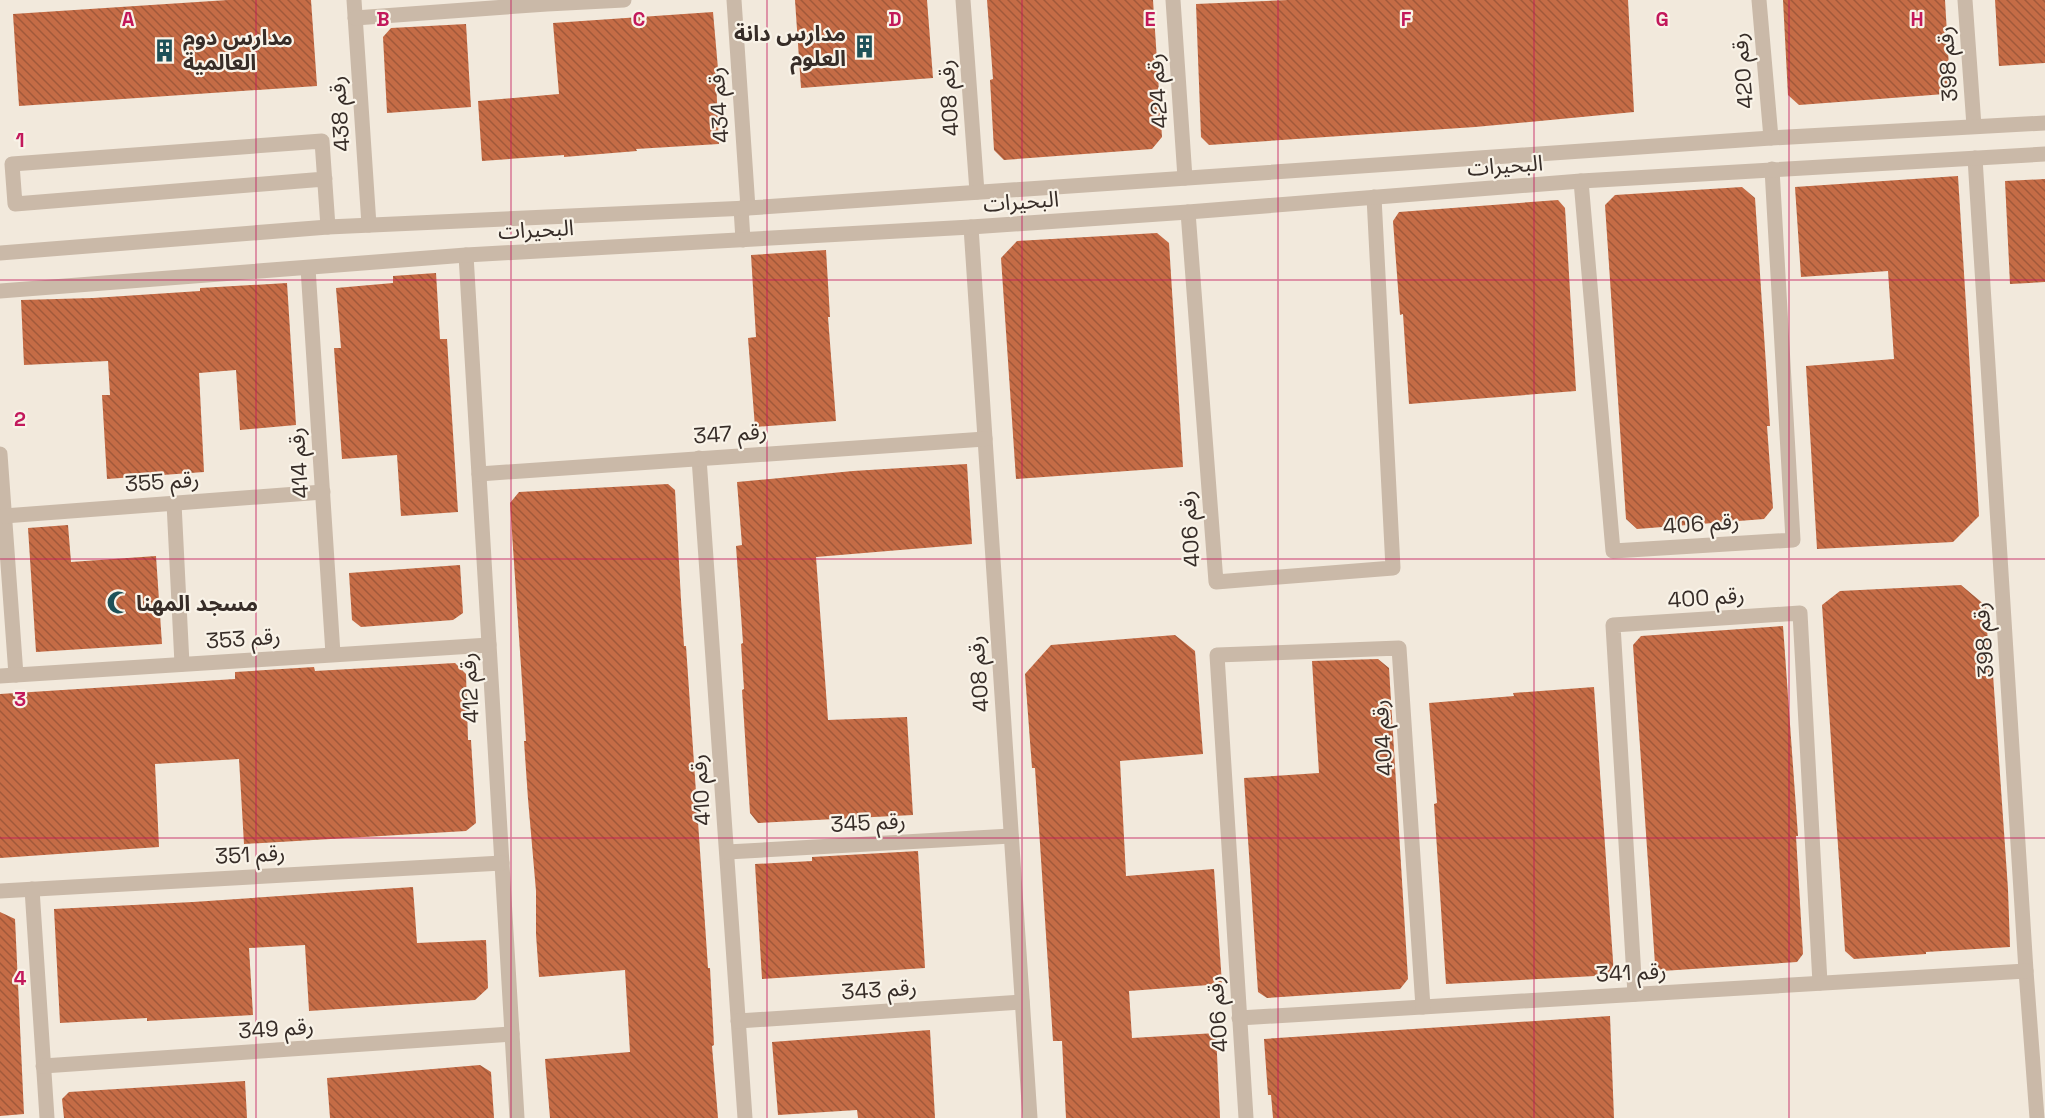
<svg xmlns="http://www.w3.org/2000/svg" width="2045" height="1118" viewBox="0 0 2045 1118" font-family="'Space Grotesk','Noto Sans Arabic',sans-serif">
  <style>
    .building { fill: url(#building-back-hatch) }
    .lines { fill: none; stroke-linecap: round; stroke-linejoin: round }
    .minor { stroke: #cab9a8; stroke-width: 15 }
    .grid { fill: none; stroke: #c2185b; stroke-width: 1.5; stroke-opacity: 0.55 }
    .labels { text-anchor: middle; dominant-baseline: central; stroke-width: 4.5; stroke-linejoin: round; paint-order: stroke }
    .poi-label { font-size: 22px; font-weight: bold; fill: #372d28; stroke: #f9f3e8; text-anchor: start }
    .street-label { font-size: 22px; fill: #372d28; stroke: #f9f3e8 }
    .grid-label { font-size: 20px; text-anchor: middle; font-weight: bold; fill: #c2185b; stroke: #f9f3e8; stroke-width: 4.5; stroke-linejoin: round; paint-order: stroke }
  </style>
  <defs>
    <pattern id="building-back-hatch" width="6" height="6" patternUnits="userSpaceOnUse" patternTransform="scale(1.5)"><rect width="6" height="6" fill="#c56c46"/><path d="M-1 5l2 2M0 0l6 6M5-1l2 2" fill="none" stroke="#a1593a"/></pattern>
  </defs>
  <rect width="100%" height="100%" fill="#f2e9dc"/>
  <g class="building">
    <polygon points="228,0 311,0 317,86 19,106 13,14"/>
    <polygon points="795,0 927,0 933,78 801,88"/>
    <polygon points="987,0 1153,0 1162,137 1152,149 1004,160 994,150 990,80 993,79"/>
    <polygon points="1288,0 1628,0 1634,112 1475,127 1209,145 1201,137 1196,4"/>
    <polygon points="1783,0 1945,0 1950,85 1945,94 1799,105 1788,95"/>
    <polygon points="1995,0 2045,0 2045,63 1999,66"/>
    <polygon points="713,12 719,80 716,80 719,144 636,149 637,151 564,157 564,155 482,161 478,101 559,94 553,23"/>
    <polygon points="466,24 471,107 387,113 383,37 391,28"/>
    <polygon points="1958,176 1979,516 1953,542 1817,549 1806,366 1894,359 1888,271 1801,277 1795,187"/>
    <polygon points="2045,179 2045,282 2010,284 2005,181"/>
    <polygon points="1742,187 1755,198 1770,426 1767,426 1773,508 1764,519 1637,529 1626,519 1605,205 1615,195"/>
    <polygon points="1558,200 1565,208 1576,391 1409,404 1403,314 1400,315 1393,221 1399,212"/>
    <polygon points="1157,233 1169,243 1183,467 1016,479 1001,258 1017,241"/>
    <polygon points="826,250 830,317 828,317 836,421 755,427 748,338 756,337 751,255"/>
    <polygon points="436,273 440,339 447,339 458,512 401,516 397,455 342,459 334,348 341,348 336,288 393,283 393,276"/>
    <polygon points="287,283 296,425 240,430 236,370 199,373 204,472 107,479 102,395 110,395 108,361 24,365 21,300 93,298 200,291 200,288"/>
    <polygon points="967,464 972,544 816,557 828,720 907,717 913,815 758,823 750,813 742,690 744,689 741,644 743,643 736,546 742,545 737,482 853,471"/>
    <polygon points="668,484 675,490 681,600 684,646 686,646 708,968 710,968 714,1045 712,1046 718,1118 550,1118 545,1059 630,1052 625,970 539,977 536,934 536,891 528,799 524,741 526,741 510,503 519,492"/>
    <polygon points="68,525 71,562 156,556 162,644 36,652 28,528"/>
    <polygon points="460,565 463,613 453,620 361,627 352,620 349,573"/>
    <polygon points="1961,585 1986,606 1988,646 1991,646 2008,889 2010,947 1926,952 1926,954 1854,959 1845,951 1822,605 1840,591"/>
    <polygon points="1783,626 1798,836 1796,836 1803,954 1797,962 1662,971 1655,964 1633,645 1641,636"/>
    <polygon points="1175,635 1195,651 1203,754 1120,761 1126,876 1214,869 1222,984 1129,991 1132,1038 1216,1033 1220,1118 1066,1118 1062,1041 1053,1041 1035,768 1032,768 1025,674 1051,645"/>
    <polygon points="1378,659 1389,668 1408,979 1400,989 1267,998 1258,992 1244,778 1319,773 1312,661"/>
    <polygon points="455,663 466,674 468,740 471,740 476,823 466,831 244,844 239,759 155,764 159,847 0,858 0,694 235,679 235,672 314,667 315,671"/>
    <polygon points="1594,687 1614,975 1446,984 1434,804 1437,803 1429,703 1514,696 1513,693"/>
    <polygon points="918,851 925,968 762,979 755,864 812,861 812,857"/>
    <polygon points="413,887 417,943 486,940 488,988 475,1000 309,1011 305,945 249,948 253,1015 147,1021 147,1018 60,1023 54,909 193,902"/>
    <polygon points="0,912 15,919 24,1114 0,1116"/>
    <polygon points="1610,1016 1614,1118 1273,1118 1271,1095 1268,1095 1264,1039"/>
    <polygon points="930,1030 935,1118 858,1118 857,1110 778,1115 772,1042"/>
    <polygon points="480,1065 491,1072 494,1118 330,1118 327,1078"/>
    <polygon points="245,1081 247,1118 64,1118 62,1099 69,1092"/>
  </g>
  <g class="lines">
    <g class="minor">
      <polyline points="354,0 369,225"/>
      <polyline points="734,0 748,208"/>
      <polyline points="963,0 977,192"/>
      <polyline points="1173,0 1185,178"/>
      <polyline points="1759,0 1771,138"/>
      <polyline points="1965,0 1974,126"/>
      <polyline points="355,18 547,4 624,0"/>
      <polyline points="1975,158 2026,971 2037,1118"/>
      <polyline points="325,179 15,204 12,164 322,141 328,227"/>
      <polyline points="1581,181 1613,551 1793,540 1772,169"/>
      <polyline points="741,208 743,240"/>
      <polyline points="1188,212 1216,582 1393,568 1374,197"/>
      <polyline points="971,227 1030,1118"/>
      <polyline points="0,253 328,227 748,208 1771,138 2045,123"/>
      <polyline points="466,255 517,1118"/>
      <polyline points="308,268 333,654"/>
      <polyline points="0,291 466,255 971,227 1188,212 1581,181 2045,154"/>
      <polyline points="0,454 16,675"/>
      <polyline points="699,458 745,1118"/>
      <polyline points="479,474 985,439"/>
      <polyline points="174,503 182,664"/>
      <polyline points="4,516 323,492"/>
      <polyline points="0,676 489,645"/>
      <polyline points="727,852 1011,836"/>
      <polyline points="32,889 47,1118"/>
      <polyline points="0,891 502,863"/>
      <polyline points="1635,994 1613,625 1800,613 1820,983"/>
      <polyline points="1239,1018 2026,971"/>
      <polyline points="738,1021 1022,1002"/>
      <polyline points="43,1066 512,1034"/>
      <polyline points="1246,1118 1217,655 1399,648 1423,1007"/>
    </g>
  </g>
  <path class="grid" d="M256,0V1118M511,0V1118M767,0V1118M1022,0V1118M1278,0V1118M1534,0V1118M1789,0V1118M0,280H2045M0,559H2045M0,838H2045"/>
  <defs>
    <symbol id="building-bare" viewBox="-9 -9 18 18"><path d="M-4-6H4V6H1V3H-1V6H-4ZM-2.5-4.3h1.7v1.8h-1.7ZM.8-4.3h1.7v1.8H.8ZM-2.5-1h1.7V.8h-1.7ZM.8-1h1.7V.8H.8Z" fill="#1e5158" stroke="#f9f3e8" stroke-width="2.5" paint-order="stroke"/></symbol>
    <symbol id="mosque-bare" viewBox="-9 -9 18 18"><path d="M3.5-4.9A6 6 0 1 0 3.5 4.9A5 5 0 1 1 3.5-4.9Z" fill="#1e5158" stroke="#f9f3e8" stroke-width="2.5" paint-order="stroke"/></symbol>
  </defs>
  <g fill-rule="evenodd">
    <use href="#building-bare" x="848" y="30" width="33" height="33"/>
    <use href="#building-bare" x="148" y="34" width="33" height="33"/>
    <use href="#mosque-bare" x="102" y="586" width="33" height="33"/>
  </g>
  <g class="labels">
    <g class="poi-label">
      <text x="846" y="33" text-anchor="end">مدارس دانة<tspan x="846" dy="25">العلوم</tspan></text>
      <text x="183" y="37">مدارس دوم<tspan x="183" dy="25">العالمية</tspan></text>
      <text x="136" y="603">مسجد المهنا</text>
    </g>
    <g class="street-label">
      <text transform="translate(1947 64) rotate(-94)">رقم 398</text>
      <text transform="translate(1742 71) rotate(-95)">رقم 420</text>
      <text transform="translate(1157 91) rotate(-94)">رقم 424</text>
      <text transform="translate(948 98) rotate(-94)">رقم 408</text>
      <text transform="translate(718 105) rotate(-94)">رقم 434</text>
      <text transform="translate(339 114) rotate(-94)">رقم 438</text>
      <text transform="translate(1505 165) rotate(-4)">البحيرات</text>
      <text transform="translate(1021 201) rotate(-4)">البحيرات</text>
      <text transform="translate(536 229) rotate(-3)">البحيرات</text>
      <text transform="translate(730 433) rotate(-4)">رقم 347</text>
      <text transform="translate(298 463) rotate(-94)">رقم 414</text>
      <text transform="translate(162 481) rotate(-4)">رقم 355</text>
      <text transform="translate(1701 523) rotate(-4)">رقم 406</text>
      <text transform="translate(1189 529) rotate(-94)">رقم 406</text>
      <text transform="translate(1706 597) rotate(-4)">رقم 400</text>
      <text transform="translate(243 638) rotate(-4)">رقم 353</text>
      <text transform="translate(1983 640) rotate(-94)">رقم 398</text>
      <text transform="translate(978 674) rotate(-94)">رقم 408</text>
      <text transform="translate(469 688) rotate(-93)">رقم 412</text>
      <text transform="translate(1382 738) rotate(-94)">رقم 404</text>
      <text transform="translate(700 790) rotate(-94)">رقم 410</text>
      <text transform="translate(868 822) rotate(-3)">رقم 345</text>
      <text transform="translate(250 854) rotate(-3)">رقم 351</text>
      <text transform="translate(1631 972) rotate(-3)">رقم 341</text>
      <text transform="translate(879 989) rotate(-4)">رقم 343</text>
      <text transform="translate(1217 1014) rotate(-94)">رقم 406</text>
      <text transform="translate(276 1028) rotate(-4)">رقم 349</text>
    </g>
  </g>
  <g class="grid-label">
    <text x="128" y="26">A</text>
    <text x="383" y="26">B</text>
    <text x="639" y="26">C</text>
    <text x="895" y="26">D</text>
    <text x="1150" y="26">E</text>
    <text x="1406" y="26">F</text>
    <text x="1662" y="26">G</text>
    <text x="1917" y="26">H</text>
    <text x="20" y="147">1</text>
    <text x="20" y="426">2</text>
    <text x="20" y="706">3</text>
    <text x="20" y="985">4</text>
  </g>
</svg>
